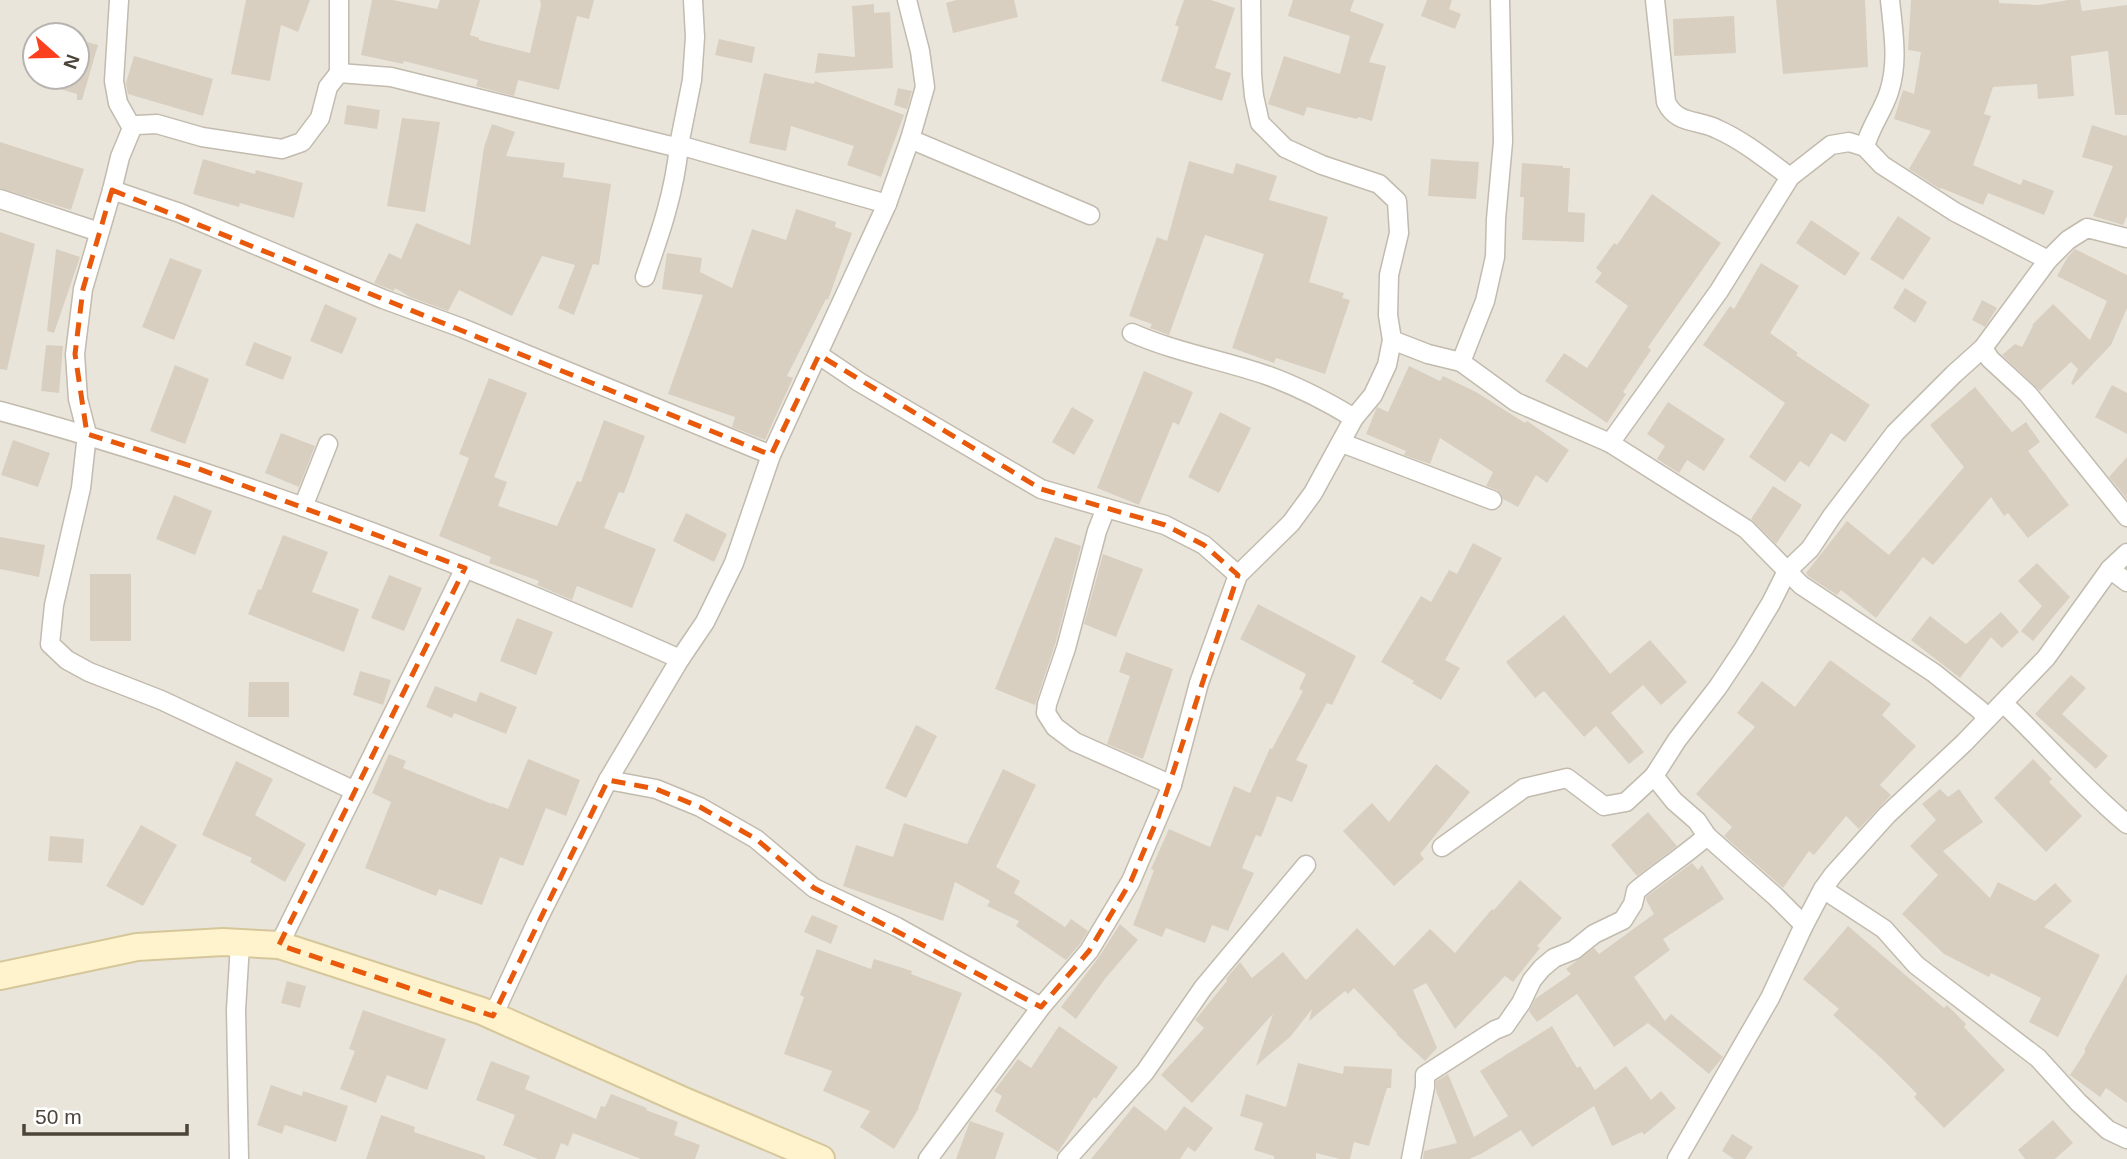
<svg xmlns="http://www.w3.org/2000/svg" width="2127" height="1159" viewBox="0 0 2127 1159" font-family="Helvetica,sans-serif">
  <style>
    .residential { fill: #eae5da; fill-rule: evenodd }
    .building { fill: #d8cfc1 }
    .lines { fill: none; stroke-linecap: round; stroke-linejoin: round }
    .street-casing { stroke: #c2bbae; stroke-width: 21 }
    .secondary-casing { stroke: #d6c79b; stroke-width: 30 }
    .street { stroke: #fff; stroke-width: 18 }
    .secondary { stroke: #fff3cd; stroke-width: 26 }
    .marked { fill: none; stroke: #e8590c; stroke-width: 5; stroke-dasharray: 14 9; stroke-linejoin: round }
  </style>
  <rect width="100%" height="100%" fill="#f6f3ec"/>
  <path class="residential" d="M0,0H2127V1159H0ZM35,35H77V77H35Z"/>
  <g class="building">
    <polygon points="246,0 310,0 298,32 281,25 270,81 231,74"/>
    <polygon points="372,0 393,0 437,9 440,0 480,0 470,35 479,38 479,40 530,53 541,5 540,0 594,0 589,19 577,16 559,90 518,80 514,96 476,86 478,80 404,61 403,64 361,55"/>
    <polygon points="957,0 1014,0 1018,17 953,33 946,3"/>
    <polygon points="1184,0 1211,0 1235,8 1215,68 1231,73 1222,101 1161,81 1179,27 1175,25"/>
    <polygon points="1293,0 1354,0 1350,11 1384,24 1369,62 1386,66 1372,121 1358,117 1357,119 1307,107 1304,116 1268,104 1284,56 1340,74 1350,36 1288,16"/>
    <polygon points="1427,0 1452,0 1449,9 1461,14 1455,29 1421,16"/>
    <polygon points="1776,0 1865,0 1868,67 1783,74"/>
    <polygon points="1911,0 1999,0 1999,3 2039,5 2068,0 2080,0 2082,11 2127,5 2127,115 2115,115 2108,51 2071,56 2074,96 2038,99 2037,84 1993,87 1984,114 1991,116 1973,165 2021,185 2023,179 2054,191 2044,215 1988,193 1983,205 1941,188 1940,189 1909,169 1931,131 1894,119 1903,90 1914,94 1921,52 1908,50"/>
    <polygon points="874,4 874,13 890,12 893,68 815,73 818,53 855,57 852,6"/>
    <polygon points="1734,16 1736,53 1674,56 1673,19"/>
    <polygon points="77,39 98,45 82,100 77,100 77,94 36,82 37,77 77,77"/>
    <polygon points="719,39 755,47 752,63 715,55"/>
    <polygon points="134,56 213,79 203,116 128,94 126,83"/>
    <polygon points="764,73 814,84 815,81 904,115 881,177 847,165 854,146 791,126 786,151 749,143"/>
    <polygon points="898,88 912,91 907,109 894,105"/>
    <polygon points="347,105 380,110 377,129 344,124"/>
    <polygon points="402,118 440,122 425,212 387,206"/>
    <polygon points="492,124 515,132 506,156 565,163 563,177 611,184 599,265 593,264 574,315 558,308 575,265 542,256 512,316 459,290 448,311 410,297 395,288 394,291 374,283 389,253 401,259 416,223 470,245 484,147"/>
    <polygon points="2092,125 2126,136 2127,134 2127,216 2123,225 2093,216 2113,166 2082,157"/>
    <polygon points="0,142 84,169 71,210 0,188"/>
    <polygon points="203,159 255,174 256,170 303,183 294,218 240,203 239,207 193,194"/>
    <polygon points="1431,159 1479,162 1476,199 1428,196"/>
    <polygon points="1189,161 1233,174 1236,163 1277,176 1269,200 1328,217 1309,282 1344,293 1342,298 1350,300 1325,374 1276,358 1274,363 1232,348 1264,254 1205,235 1169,335 1150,328 1152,324 1129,316 1157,237 1167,241"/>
    <polygon points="1522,163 1563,166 1563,168 1570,168 1568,212 1585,213 1584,242 1522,240 1524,197 1520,197"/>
    <polygon points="1652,194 1721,243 1648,347 1651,350 1623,392 1626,394 1607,423 1545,381 1564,353 1587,368 1628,306 1595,282 1602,273 1596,268 1614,243 1617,245"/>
    <polygon points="796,209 836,222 835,227 852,233 828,300 826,299 787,376 793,378 765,440 732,427 735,417 668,394 703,295 662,289 667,253 702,258 700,272 732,288 752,229 786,240"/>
    <polygon points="1898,216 1931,238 1903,280 1870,259"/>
    <polygon points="1811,220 1860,253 1845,276 1796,243"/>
    <polygon points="0,232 35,244 7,370 0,369"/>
    <polygon points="56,249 80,257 54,333 47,331"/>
    <polygon points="2075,249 2127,275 2127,308 2111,345 2073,385 2071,383 2078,369 2071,362 2040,391 2002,355 2015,344 2022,347 2033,326 2032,325 2053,304 2090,340 2107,301 2057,276 2067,258"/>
    <polygon points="170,258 202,270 174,340 142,327"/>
    <polygon points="1761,263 1799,286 1770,333 1798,353 1796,355 1870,405 1845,442 1831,433 1809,467 1800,461 1785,482 1749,457 1785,403 1703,345 1730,306 1734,309"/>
    <polygon points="1905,288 1927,302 1915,323 1893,308"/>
    <polygon points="1982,300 1997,308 1985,327 1972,320"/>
    <polygon points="325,304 357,318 342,354 310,341"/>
    <polygon points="254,342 292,357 283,380 245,365"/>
    <polygon points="46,345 63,346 59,393 41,391"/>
    <polygon points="175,365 209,379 185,444 150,431"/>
    <polygon points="1409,366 1440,381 1443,376 1476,392 1525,423 1527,421 1569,450 1547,483 1536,475 1518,507 1503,499 1497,490 1486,486 1493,472 1440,438 1430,464 1404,455 1406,451 1366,434 1377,407 1388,412"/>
    <polygon points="1144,371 1193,392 1179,425 1173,422 1139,505 1097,488"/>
    <polygon points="489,378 527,393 494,477 507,482 498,506 557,526 577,481 581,482 604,420 645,436 624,493 619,492 604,528 656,549 632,608 577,586 572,600 537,585 539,581 489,563 491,557 439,536 469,458 459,454"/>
    <polygon points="2112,385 2127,393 2127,434 2095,417"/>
    <polygon points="1975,387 2012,432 2026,422 2040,442 2028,451 2069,505 2028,538 2008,513 2004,516 1991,497 1933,565 1923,557 1876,618 1841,590 1837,595 1808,576 1806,573 1847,521 1889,555 1964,467 1930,425"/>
    <polygon points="1668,402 1725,439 1704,471 1687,460 1679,473 1657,459 1665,446 1647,434"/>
    <polygon points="1072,407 1094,420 1074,455 1052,442"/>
    <polygon points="1220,412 1251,428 1219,493 1188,477"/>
    <polygon points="281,433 315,446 299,487 265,473"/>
    <polygon points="13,440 50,453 38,487 1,475"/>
    <polygon points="2127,457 2127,499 2109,477"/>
    <polygon points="1773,486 1802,505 1776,544 1751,519"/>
    <polygon points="174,495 212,511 195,555 156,539"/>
    <polygon points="686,513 727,534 714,562 673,541"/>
    <polygon points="283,535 328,552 312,592 359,609 344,652 248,614 258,589 261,590"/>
    <polygon points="0,537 45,545 39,577 0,569"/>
    <polygon points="1055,537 1081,546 1055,645 1035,705 995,689"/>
    <polygon points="1473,543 1502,558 1445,660 1460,668 1441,700 1412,683 1414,681 1381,662 1421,596 1431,602 1449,570 1457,574"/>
    <polygon points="1103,554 1143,569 1116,637 1084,624"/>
    <polygon points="2037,563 2070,597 2033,641 2021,631 2042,606 2018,581"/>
    <rect x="90" y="574" width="41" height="67"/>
    <polygon points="389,575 422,588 404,631 371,618"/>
    <polygon points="1258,604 1356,656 1332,705 1327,703 1296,760 1308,765 1292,802 1277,796 1261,837 1256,835 1242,868 1254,873 1228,931 1212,925 1205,943 1166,928 1162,937 1133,925 1154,870 1151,869 1169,829 1210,847 1234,786 1250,793 1270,748 1272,749 1303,691 1299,689 1306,674 1240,639"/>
    <polygon points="2001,612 2019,632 2002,648 1991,637 1960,678 1911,640 1930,616 1966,644"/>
    <polygon points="1564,615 1610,674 1650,640 1687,682 1661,705 1643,685 1611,713 1644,752 1629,764 1596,726 1584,737 1544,691 1535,698 1506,662"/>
    <polygon points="517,618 553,632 536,675 500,661"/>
    <polygon points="1126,652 1173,669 1143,759 1107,744 1130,676 1119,672"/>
    <polygon points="1830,660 1891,704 1882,715 1916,746 1880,785 1891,795 1859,829 1846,816 1814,855 1809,851 1783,888 1724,836 1732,827 1696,794 1755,727 1737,713 1762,681 1795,707"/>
    <polygon points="360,671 391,680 383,705 353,695"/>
    <polygon points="2071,675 2086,688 2062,714 2108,756 2096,769 2035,714"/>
    <polygon points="249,682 289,682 289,717 248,717"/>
    <polygon points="435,686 476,702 480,692 517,707 506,734 454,713 452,718 426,707"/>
    <polygon points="916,725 937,736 906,798 885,788"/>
    <polygon points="389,754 406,761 403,768 492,804 492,803 508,809 528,759 580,780 566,816 546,808 523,866 500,857 482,905 439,889 436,896 365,868 391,802 372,793"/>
    <polygon points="2033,759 2052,779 2049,782 2082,816 2046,852 1994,798"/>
    <polygon points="236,761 273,779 255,815 306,844 285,882 250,862 252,858 202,835"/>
    <polygon points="1436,764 1470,792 1420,854 1424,859 1394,886 1343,831 1372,803 1389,822"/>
    <polygon points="1003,769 1036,785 996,867 1020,881 1014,893 1065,927 1071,919 1088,931 1080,944 1066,960 1016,926 1019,921 987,906 990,901 955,882 943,921 843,886 856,845 893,857 904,823 967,844"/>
    <polygon points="1940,789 1948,797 1959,789 1983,822 1943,851 1990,898 1998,882 2035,901 2055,883 2072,901 2044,927 2100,955 2058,1037 2029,1022 2041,998 1991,973 1989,977 1944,954 1902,914 1938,875 1910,846 1936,820 1922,804"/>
    <polygon points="1648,812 1677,846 1637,876 1611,845"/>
    <polygon points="141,825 177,845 143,906 106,886"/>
    <polygon points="50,836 84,839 82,863 48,861"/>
    <polygon points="1692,863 1698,870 1702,865 1724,899 1663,939 1670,950 1634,977 1665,1021 1671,1014 1723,1057 1709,1074 1648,1023 1614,1047 1577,994 1537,1022 1529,1011 1535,999 1571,974 1566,969 1575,962 1594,948 1599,954 1654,914 1646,900 1646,897"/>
    <polygon points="1520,880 1562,918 1537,946 1540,948 1513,982 1505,976 1455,1029 1426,983 1413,990 1437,1048 1425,1061 1396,1034 1397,1033 1354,988 1348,994 1345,991 1309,1021 1312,1009 1291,1036 1256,1066 1273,1014 1192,1103 1161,1075 1204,1028 1195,1020 1227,981 1226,979 1240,962 1252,978 1283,952 1306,980 1357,928 1394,966 1430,929 1455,953 1492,909 1494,910"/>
    <polygon points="812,915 838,926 831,944 804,932"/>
    <polygon points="1120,924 1138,940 1104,980 1076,1019 1061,1007 1099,957"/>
    <polygon points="1848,926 1944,1008 1947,1005 1966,1024 1964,1027 2005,1070 1944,1128 1914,1097 1917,1094 1880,1057 1833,1015 1839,1009 1803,979"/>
    <polygon points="817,949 871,969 874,959 912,971 911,974 962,993 918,1108 919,1108 894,1149 860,1127 870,1111 823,1091 832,1071 784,1054 804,997 800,995"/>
    <polygon points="2127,973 2127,1103 2106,1088 2100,1097 2070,1075 2086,1051 2084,1050"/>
    <polygon points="287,981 306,986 300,1008 281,1003"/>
    <polygon points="363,1010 446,1039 427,1090 387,1075 376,1103 340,1089 355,1051 349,1049"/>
    <polygon points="1059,1026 1118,1067 1096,1099 1094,1097 1058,1152 995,1111 1002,1096 994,1091 1018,1059 1031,1068"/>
    <polygon points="1552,1026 1577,1068 1580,1066 1595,1090 1626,1066 1651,1100 1661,1091 1676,1108 1644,1135 1642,1132 1612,1146 1594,1106 1532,1147 1521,1130 1481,1154 1469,1159 1423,1159 1424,1151 1457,1143 1436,1091 1436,1081 1448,1074 1474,1137 1508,1116 1480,1071"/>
    <polygon points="491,1061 530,1076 525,1089 596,1119 601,1106 605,1107 611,1094 647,1108 646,1110 678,1122 674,1135 700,1145 695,1159 641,1159 573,1133 568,1146 561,1143 555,1159 538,1159 503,1145 515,1115 476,1100"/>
    <polygon points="1298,1063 1343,1074 1344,1066 1392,1069 1391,1088 1387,1088 1369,1146 1354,1142 1350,1159 1340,1159 1316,1153 1316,1159 1274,1159 1274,1156 1254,1150 1263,1123 1240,1116 1246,1094 1286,1107"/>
    <polygon points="271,1085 302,1096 303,1091 348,1106 336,1142 285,1125 282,1134 257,1125"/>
    <polygon points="1134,1106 1166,1131 1184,1106 1213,1128 1195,1152 1188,1147 1180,1159 1091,1159"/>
    <polygon points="381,1115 415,1127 414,1132 485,1156 485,1159 366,1159"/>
    <polygon points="2053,1120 2073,1143 2055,1159 2025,1159 2018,1150"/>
    <polygon points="970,1121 1004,1133 995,1159 956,1159"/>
    <polygon points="1732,1134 1753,1147 1745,1159 1734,1159 1722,1151"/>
  </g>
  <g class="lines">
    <defs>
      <g id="street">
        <polyline points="119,0 114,81 118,103 132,128"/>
        <polyline points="339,0 339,73"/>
        <polyline points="693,0 695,37 692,80 679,145 887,204"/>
        <path d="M1655,0L1666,102C1677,125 1697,119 1717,129C1744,141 1767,160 1790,177"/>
        <path d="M1890,0C1893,31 1899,61 1889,92C1883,111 1870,127 1865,147L1882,165L1955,212L2048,260"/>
        <polyline points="910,139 1090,215"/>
        <polyline points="112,190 180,213 383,299 462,328 771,455"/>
        <polyline points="0,199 99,232"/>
        <path d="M1132,333C1175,352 1222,360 1266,375C1297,386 1326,401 1354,418"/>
        <polyline points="1392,340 1428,354 1461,362 1516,402 1610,443 1746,529 1801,585 1934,673 1980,710 1987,719"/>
        <polyline points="1983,348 1990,359 2028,394 2127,517"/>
        <polyline points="819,355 859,382 1041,489 1165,525 1204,545 1238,575"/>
        <polyline points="1461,362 1485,301 1495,257 1496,219 1503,142 1500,0"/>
        <path d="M0,411C233,474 460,561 680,659L608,780L538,919L493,1016"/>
        <polyline points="1342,443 1492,500"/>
        <polyline points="1610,443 1719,291 1790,177 1831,145 1849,142 1865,147"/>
        <polyline points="303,507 328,444"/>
        <polyline points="1106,508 1097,531 1066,648 1047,704 1046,713 1055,727 1075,742 1172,785"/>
        <polyline points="2110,569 2127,582"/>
        <polyline points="680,659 705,622 734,563 771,455 887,204 910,139 925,87 920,51 907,0"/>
        <path d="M2003,703C2045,742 2082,787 2127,824"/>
        <polyline points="608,780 656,789 700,807 756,839 814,888 897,927 1041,1007"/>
        <path d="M355,791L161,700L89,672L67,660L50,644L54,605L81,488L87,434L78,399L75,354L83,289L112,190L120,157L132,128L137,125L157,124L202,137L282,149L302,142L320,118L328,87L339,73L391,77L671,146L679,145C675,191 660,234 645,277"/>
        <polyline points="1442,847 1524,788 1567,778 1604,806 1626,802 1654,776"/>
        <polyline points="1823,889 1884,929 1916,965 2038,1058 2078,1102 2108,1130 2127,1139"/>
        <polyline points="1804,925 1776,897 1707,836 1697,821 1674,801 1654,776 1677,740 1718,687 1744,648 1771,603 1787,571 1810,549 1832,516 1895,433 1954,374 1983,348 2048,260 2068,240 2087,228 2127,238"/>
        <polyline points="279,945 465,568"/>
        <polyline points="239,1159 236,1010 240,944"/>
        <polyline points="928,1159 1041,1007 1089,951 1131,881 1172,785 1199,683 1238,575 1291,523 1313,493 1354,418 1373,395 1387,365 1392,340 1388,315 1389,275 1399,233 1397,201 1379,184 1322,165 1285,148 1260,123 1254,96 1252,75 1251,0"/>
        <polyline points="1067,1159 1145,1072 1203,988 1306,865"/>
        <path d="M1411,1159L1425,1087V1075L1495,1030L1505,1026L1521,1003L1532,980L1542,968L1554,958L1574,950L1594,934L1623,920L1633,904L1636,891C1659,872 1684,856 1707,836"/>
        <polyline points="1677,1159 1770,998 1804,925 1823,889 1833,875 1887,815 1964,743 2046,658 2110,569 2127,553"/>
      </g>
      <polyline id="secondary" points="0,976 137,947 223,942 279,945 482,1011 684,1101 821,1159"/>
    </defs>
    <use href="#street" class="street-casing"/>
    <use href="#secondary" class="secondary-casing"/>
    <use href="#street" class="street"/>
    <use href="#secondary" class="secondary"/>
  </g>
  <path class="marked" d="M112,190L771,455L819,355L1041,489L1165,525L1204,545L1238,575L1158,818L1131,881L1089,951L1041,1007L814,888L756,839L700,807L656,789L608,780L493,1016L279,945L465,568L191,466L87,434L75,354L83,289Z"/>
  <g transform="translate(56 56) rotate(110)"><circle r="33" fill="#ffffff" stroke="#b7b4b0" stroke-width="2"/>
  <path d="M0-5L12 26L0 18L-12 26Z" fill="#fc3f1d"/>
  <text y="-10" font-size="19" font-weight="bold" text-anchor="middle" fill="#4b4439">N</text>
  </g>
  <path d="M24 1124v10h163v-10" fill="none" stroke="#4b4439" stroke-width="3.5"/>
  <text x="35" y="1124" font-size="21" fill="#4b4439" stroke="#ffffff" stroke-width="5" paint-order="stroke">50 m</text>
</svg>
